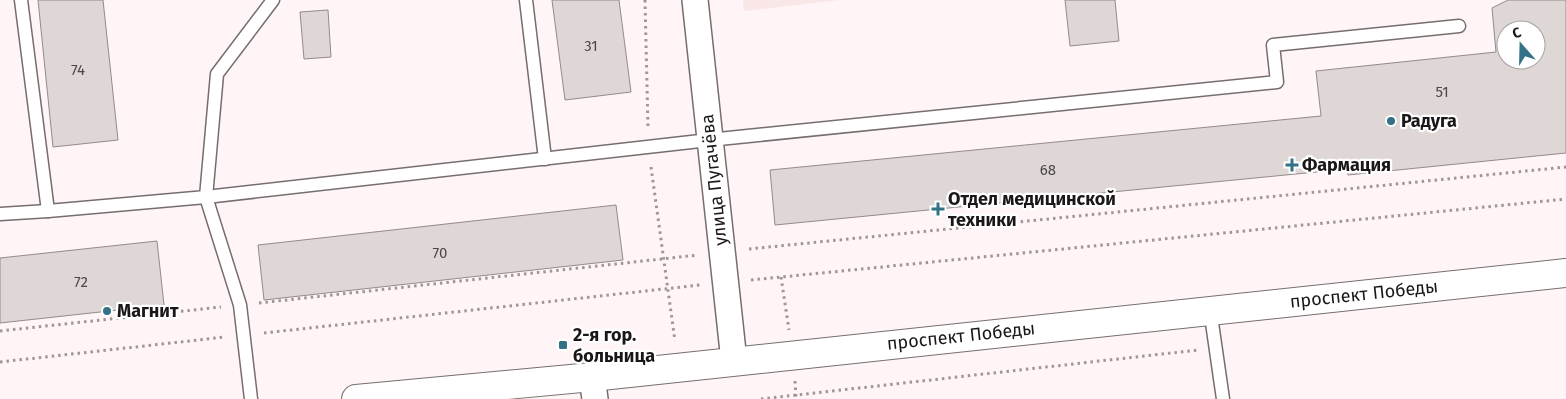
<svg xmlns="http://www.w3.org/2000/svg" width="1566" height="399" viewBox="0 0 1566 399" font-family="'Fira Sans',sans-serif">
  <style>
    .built { fill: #f9e7e8 }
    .building { fill: #dfd6d6; stroke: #938a8b; fill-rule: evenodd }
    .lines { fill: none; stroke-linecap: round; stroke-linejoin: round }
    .lane-casing { stroke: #766d6e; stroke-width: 15 }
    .street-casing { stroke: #766d6e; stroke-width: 28 }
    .secondary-casing { stroke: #766d6e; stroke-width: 30 }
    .path { stroke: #9e9697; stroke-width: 3; stroke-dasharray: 2.5 4; stroke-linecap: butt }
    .lane { stroke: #fff; stroke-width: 12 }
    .street { stroke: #fff; stroke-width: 25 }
    .secondary { stroke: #fff; stroke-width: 28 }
    .poi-dot { fill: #327186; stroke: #fff; stroke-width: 2 }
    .labels { text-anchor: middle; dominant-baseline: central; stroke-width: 4.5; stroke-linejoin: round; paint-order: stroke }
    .number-label { font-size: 15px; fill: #4c4748 }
    .poi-label { font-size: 18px; font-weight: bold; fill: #1b1718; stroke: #fff; text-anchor: start }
    .street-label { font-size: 18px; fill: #1b1718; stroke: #fff }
  </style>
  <rect width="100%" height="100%" fill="#fff5f6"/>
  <polygon class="built" points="743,0 840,0 744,11"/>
  <g class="building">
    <polygon points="38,0 103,0 118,140 53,147"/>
    <polygon points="552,0 619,0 631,92 565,100"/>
    <polygon points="1065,0 1115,0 1119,41 1070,46"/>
    <path d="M1508,0H1566V153L1348,175L1347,169L775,225L770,170L1321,116L1316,71L1496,52L1492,8ZM1506,30H1536V60H1506Z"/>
    <polygon points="328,10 331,57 304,59 300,12"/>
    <polygon points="616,205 623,260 264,300 258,245"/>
    <polygon points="157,241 164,305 0,323 0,258"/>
  </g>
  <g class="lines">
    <defs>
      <g id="lane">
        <polyline points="21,0 48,211 206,197 217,74 273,0"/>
        <polyline points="526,0 545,159"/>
        <polyline points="0,214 48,211"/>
        <polyline points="1210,309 1223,399"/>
        <polyline points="251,399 240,305 206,197 709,140 1277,82 1273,45 1459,26"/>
      </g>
      <g id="street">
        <polyline points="695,0 734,361"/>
        <polyline points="592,377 595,399"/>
      </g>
      <polyline id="secondary" points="356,399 592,377 1566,273"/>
    </defs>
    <use href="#lane" class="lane-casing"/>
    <use href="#street" class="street-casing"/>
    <use href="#secondary" class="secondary-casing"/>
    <g class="path">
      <polyline points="645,0 648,128"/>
      <polyline points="651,167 675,341"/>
      <polyline points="749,249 1566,167"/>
      <polyline points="781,277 789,330"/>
      <polyline points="751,280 1566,199"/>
      <polyline points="259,303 698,255"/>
      <polyline points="0,331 221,307"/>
      <polyline points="264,333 700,285"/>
      <polyline points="0,362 225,337"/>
      <polyline points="795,381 796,399"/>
      <polyline points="761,399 1198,350"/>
    </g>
    <use href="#lane" class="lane"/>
    <use href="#street" class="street"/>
    <use href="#secondary" class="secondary"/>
  </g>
  <g class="poi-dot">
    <circle cx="1391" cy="121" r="5"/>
    <path d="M1289.5 157.5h5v5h5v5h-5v5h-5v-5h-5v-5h5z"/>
    <path d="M935.5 201.5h5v5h5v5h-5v5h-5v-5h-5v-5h5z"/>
    <circle cx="107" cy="311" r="5"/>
    <rect x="558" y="340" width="10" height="10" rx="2.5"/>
  </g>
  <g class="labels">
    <g class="number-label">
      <text x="591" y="46">31</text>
      <text x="78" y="70">74</text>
      <text x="1442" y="92">51</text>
      <text x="1048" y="170">68</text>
      <text x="440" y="253">70</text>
      <text x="81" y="282">72</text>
    </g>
    <g class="poi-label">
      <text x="1401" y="121">Радуга</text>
      <text x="1302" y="165">Фармация</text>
      <text x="948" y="199">Отдел медицинской<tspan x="948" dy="21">техники</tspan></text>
      <text x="117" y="311">Магнит</text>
      <text x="573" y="335">2-я гор.<tspan x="573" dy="21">больница</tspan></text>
    </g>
    <g class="street-label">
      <text transform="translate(714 180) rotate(-96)">улица Пугачёва</text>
      <text transform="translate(1364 294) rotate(-6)">проспект Победы</text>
      <text transform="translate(961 336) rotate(-6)">проспект Победы</text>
    </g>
  </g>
  <g transform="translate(1521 45) rotate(340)"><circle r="24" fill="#ffffff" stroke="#a4a2a3"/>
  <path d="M0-4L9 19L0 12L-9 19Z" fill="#327186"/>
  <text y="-8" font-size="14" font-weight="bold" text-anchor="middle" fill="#1b1718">С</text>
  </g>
</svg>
